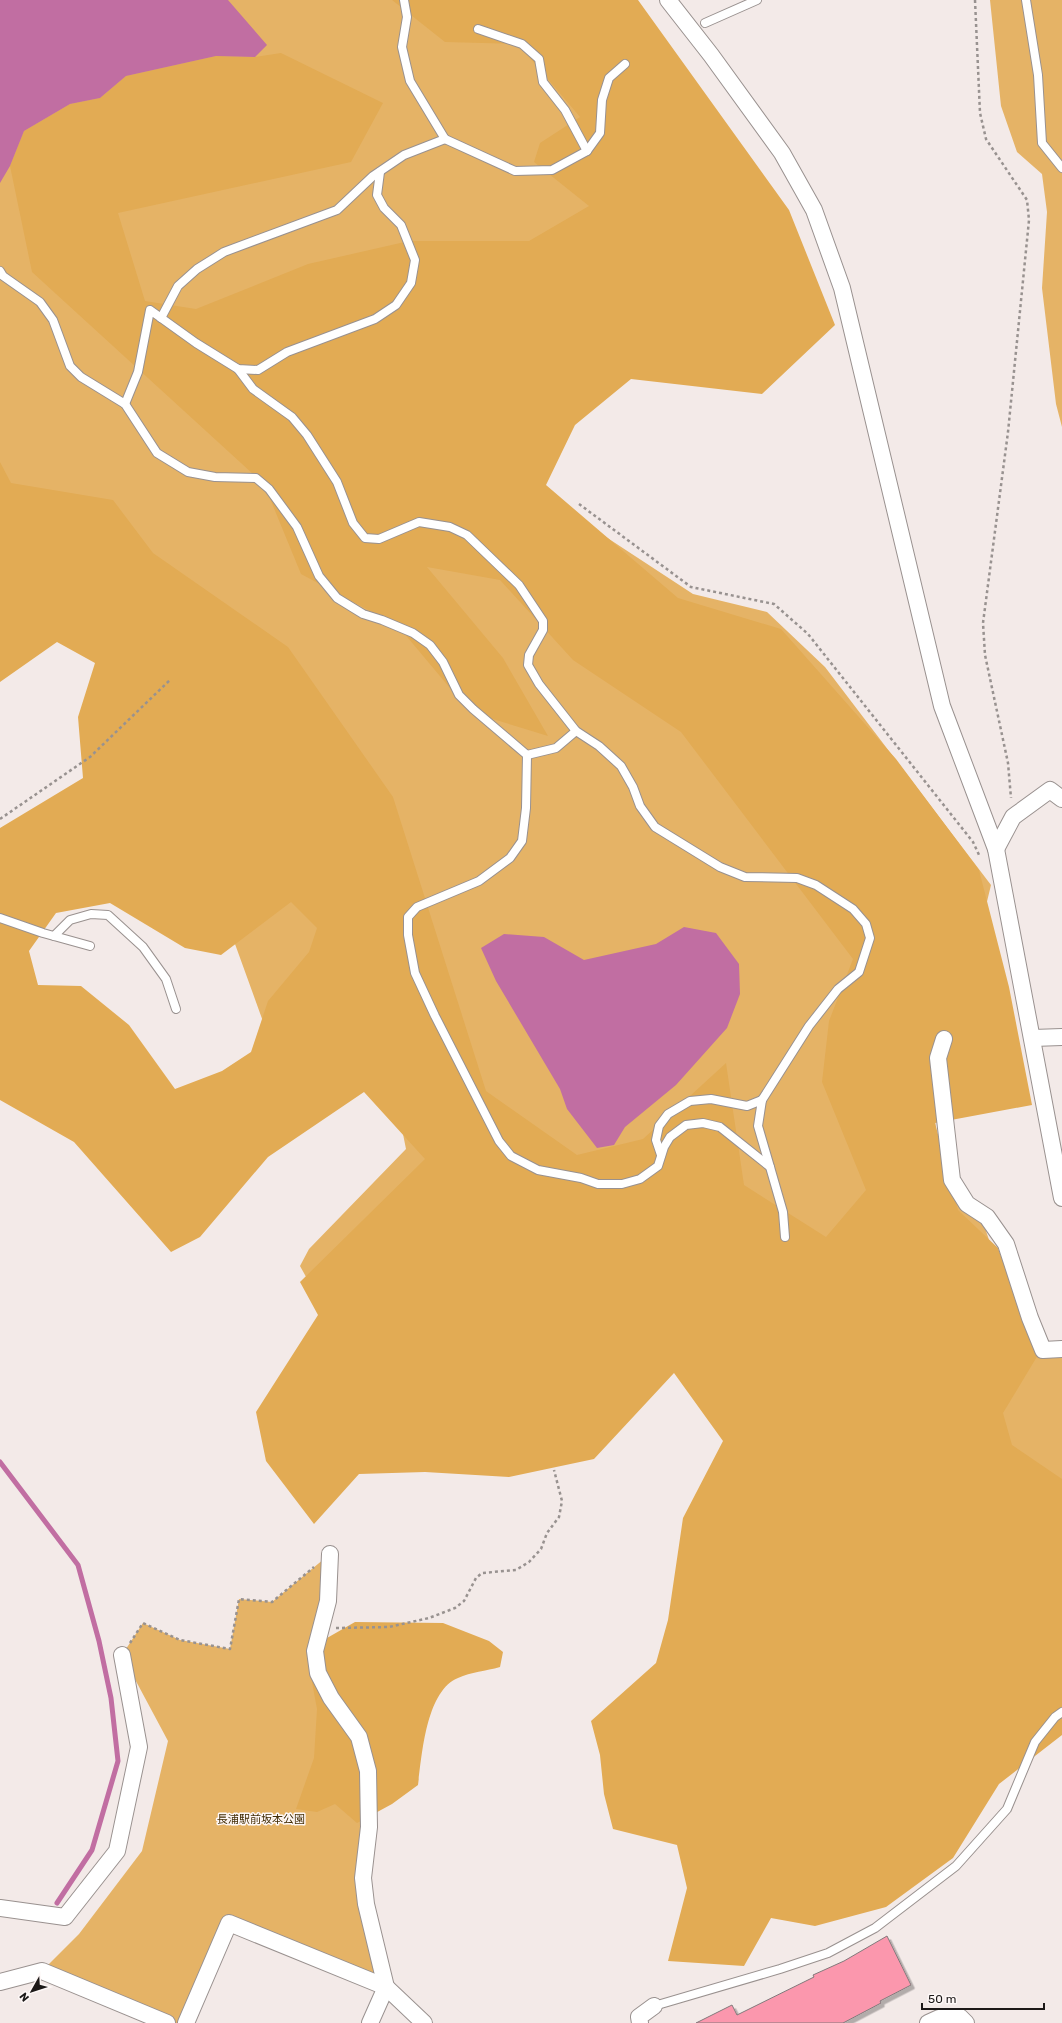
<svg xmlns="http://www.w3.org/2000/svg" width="1062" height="2023" viewBox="0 0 1062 2023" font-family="Rubik,'Noto Sans JP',sans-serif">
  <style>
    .green { fill: #e5b366 }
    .forest { fill: #e2ab54; fill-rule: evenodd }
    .water { fill: #c16ea2 }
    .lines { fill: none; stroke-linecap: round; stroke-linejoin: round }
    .stream { stroke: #c16ea2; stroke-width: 5 }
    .building { fill: #fb97ad; stroke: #82797b; filter: url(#shadow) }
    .lane-casing { stroke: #99918f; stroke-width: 10 }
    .street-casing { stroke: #99918f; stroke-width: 18 }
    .path { stroke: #989290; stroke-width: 2.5; stroke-dasharray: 3 3; stroke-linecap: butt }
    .lane { stroke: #fff; stroke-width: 8 }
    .street { stroke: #fff; stroke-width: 16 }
    .labels { text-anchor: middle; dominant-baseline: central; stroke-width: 3; stroke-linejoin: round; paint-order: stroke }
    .park-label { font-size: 11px; fill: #432d05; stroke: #fef8f7 }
  </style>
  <defs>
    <filter id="shadow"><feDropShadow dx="3.5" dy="3.5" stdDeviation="0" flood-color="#0004"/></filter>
  </defs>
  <rect width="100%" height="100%" fill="#f3eae8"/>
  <g class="green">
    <polygon points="0,0 564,0 676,179 465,273 551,501 693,594 767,612 825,667 991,885 976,947 931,1052 939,1183 984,1225 1027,1353 1062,1353 1062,1616 849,1381 357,1317 315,1293 300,1266 309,1249 406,1149 392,1079 269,1038 214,886 182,668 0,553"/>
    <polygon points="990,0 1062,0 1062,427 1056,404 1042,288 1047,212 1042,174 1017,152 1001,106"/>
    <polygon points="330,1554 315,1651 359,1737 363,1878 386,1987 229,1923 186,2023 167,2023 42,1971 79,1934 142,1851 168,1741 122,1655 143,1623 180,1640 230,1649 239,1599 272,1602"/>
  </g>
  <g class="forest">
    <path d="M392,0H638L789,210L835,325L762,394L631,379L575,425L546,485L678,598L781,629L896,759L979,870L1009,987L1032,1105L935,1123L958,1210L998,1248L1038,1355L1003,1413L1012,1445L1062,1479V1735L999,1784L953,1858L886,1907L815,1926L771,1918L744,1966L668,1961L687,1888L677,1845L613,1829L604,1794L600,1755L591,1721L656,1663L668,1620L683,1518L723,1441L674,1373L594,1459L509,1477L425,1472L359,1474L314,1524L266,1461L256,1412L318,1315L300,1282L425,1159L364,1092L268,1157L200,1237L171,1252L74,1142L0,1100V828L83,778L78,717L95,663L57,642L0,682V462L11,483L113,500L153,553L288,647L393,797L486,1091L577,1155L643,1139L726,1063L744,1185L826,1237L866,1190L822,1082L829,1021L853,959L681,732L573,660L500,580L427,567L503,658L548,736L470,712L398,626L301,574L264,484L32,272L10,166L24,131L70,104L100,98L126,76L216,56L255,57L281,53L383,103L351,162L118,213L145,301L196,309L308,264L409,241H529L589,206L534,162L540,143L580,117L518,44L445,42ZM291,902L317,928L309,952L268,1001L251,1052L222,1071L175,1089L129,1025L81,986L38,985L29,951L56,913L110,903L185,948L221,955Z"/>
    <path d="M355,1622L443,1623L489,1641L503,1652L500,1667C486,1671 471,1672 458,1678C426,1691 422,1755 418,1785L392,1804L357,1823L335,1804L317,1812L296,1809L314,1758L317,1709L306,1650Z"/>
  </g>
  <g class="water">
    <polygon points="0,0 228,0 267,45 255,57 216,56 126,76 100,98 70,104 24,131 10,166 0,183"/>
    <polygon points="684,927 716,933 739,964 740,994 727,1028 676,1085 625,1127 614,1145 597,1148 567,1109 560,1089 496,981 481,948 504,934 544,937 584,960 656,944"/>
  </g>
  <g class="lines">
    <polyline class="stream" points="0,1462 78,1565 99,1641 111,1698 118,1761 92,1850 57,1903"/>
  </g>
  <polygon class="building" points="887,1936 911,1985 880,2001 881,2003 843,2023 696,2023 732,2005 737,2015 814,1977 813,1975 844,1961"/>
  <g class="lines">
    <defs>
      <g id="lane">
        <polyline points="404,0 407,17 402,47 410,81 445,139 515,171 552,170 587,151 600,133 602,100 609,78 625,64"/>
        <polyline points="1026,0 1038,75 1042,143 1062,168"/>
        <polyline points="705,23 757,0"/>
        <polyline points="478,29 522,44 539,59 543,82 565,110 587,151"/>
        <polyline points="0,271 3,276 40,302 53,320 70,366 81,377 125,404 157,453 188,472 215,477 256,478 269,489 297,527 319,576 337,598 363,614 382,620 413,633 430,645 443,662 459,695 473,709 527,755 526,808 522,841 510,858 479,881 417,907 408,917 408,935 415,973 435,1016 499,1141 511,1156 538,1170 581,1178 598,1184 622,1184 640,1179 658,1166 664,1147 670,1137 686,1125 703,1123 720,1127 770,1167 783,1212 785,1237"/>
        <polyline points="161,318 178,286 197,269 224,252 337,210 373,176 404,155 445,139"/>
        <polyline points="238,369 253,389 292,417 307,435 337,482 353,523 365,538 379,539 419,522 450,527 467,535 519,585 543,621 543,630 529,655 528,665 539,684 576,731 599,746 621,766 633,787 640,806 655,827 720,867 745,877 797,878 816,885 853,909 866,924 870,938 859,972 838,989 809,1026 762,1100 758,1126 770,1167"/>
        <polyline points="125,404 138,372 150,310 196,343 238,369 258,370 287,352 375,319 396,305 411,283 415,260 401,225 384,208 377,195 380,172"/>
        <polyline points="527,755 556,748 576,731"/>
        <polyline points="0,918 43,933 90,946"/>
        <polyline points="54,936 70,920 91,914 108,915 143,947 166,979 176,1009"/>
        <polyline points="661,1155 656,1140 659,1126 668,1114 690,1101 711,1099 747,1106 762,1100"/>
        <polyline points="654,2006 780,1969 828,1953 875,1928 956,1866 1007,1809 1035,1742 1055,1717 1062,1712"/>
      </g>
      <g id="street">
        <polyline points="668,0 711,55 782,153 814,210 842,288 942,706 996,849 1062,1198"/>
        <polyline points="996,849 1013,817 1017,814 1050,790 1062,799"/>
        <polyline points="1033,1038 1062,1037"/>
        <polyline points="944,1039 938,1058 952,1180 967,1204 987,1217 1006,1244 1030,1318 1043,1350 1062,1349"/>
        <polyline points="330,1554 328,1601 315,1651 318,1673 331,1698 359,1737 368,1771 369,1827 363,1878 366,1904 386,1987 370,2023"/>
        <polyline points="0,1908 65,1917 117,1851 139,1747 122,1655"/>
        <polyline points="0,1982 42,1971 167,2023"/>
        <polyline points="186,2023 229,1923 386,1987 424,2023"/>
        <polyline points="640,2023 639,2017 654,2006"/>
        <polyline points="928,2023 939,2018 960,2017 966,2023"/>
      </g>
    </defs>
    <use href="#lane" class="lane-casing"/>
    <use href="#street" class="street-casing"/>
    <g class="path">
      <polyline points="975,0 980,113 986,139 1027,200 1029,220 1008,432 983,623 985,655 1008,763 1011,798"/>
      <polyline points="579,504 691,587 774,604 808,634 973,842 980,857"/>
      <polyline points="0,819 90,757 171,679"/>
      <polyline points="336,1628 389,1627 429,1618 455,1608 464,1601 476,1578 482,1573 516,1570 529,1562 541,1549 547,1533 559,1517 562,1501 554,1470"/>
      <polyline points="130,1643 143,1623 180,1640 230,1649 239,1599 272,1602 314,1567"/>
    </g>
    <use href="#lane" class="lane"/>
    <use href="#street" class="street"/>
  </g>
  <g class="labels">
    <g class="park-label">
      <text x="261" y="1819">長浦駅前坂本公園</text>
    </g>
  </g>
  <g transform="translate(32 1991) rotate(231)" stroke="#fef8f7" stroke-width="3" paint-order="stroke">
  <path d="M0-3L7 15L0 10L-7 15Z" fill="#1c1918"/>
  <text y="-6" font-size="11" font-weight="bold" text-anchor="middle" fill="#1c1918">N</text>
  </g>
  <path d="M922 2003v6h122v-6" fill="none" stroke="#1c1918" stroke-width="2"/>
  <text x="928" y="2003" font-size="12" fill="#1c1918" stroke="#fef8f7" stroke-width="3" paint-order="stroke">50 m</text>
</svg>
